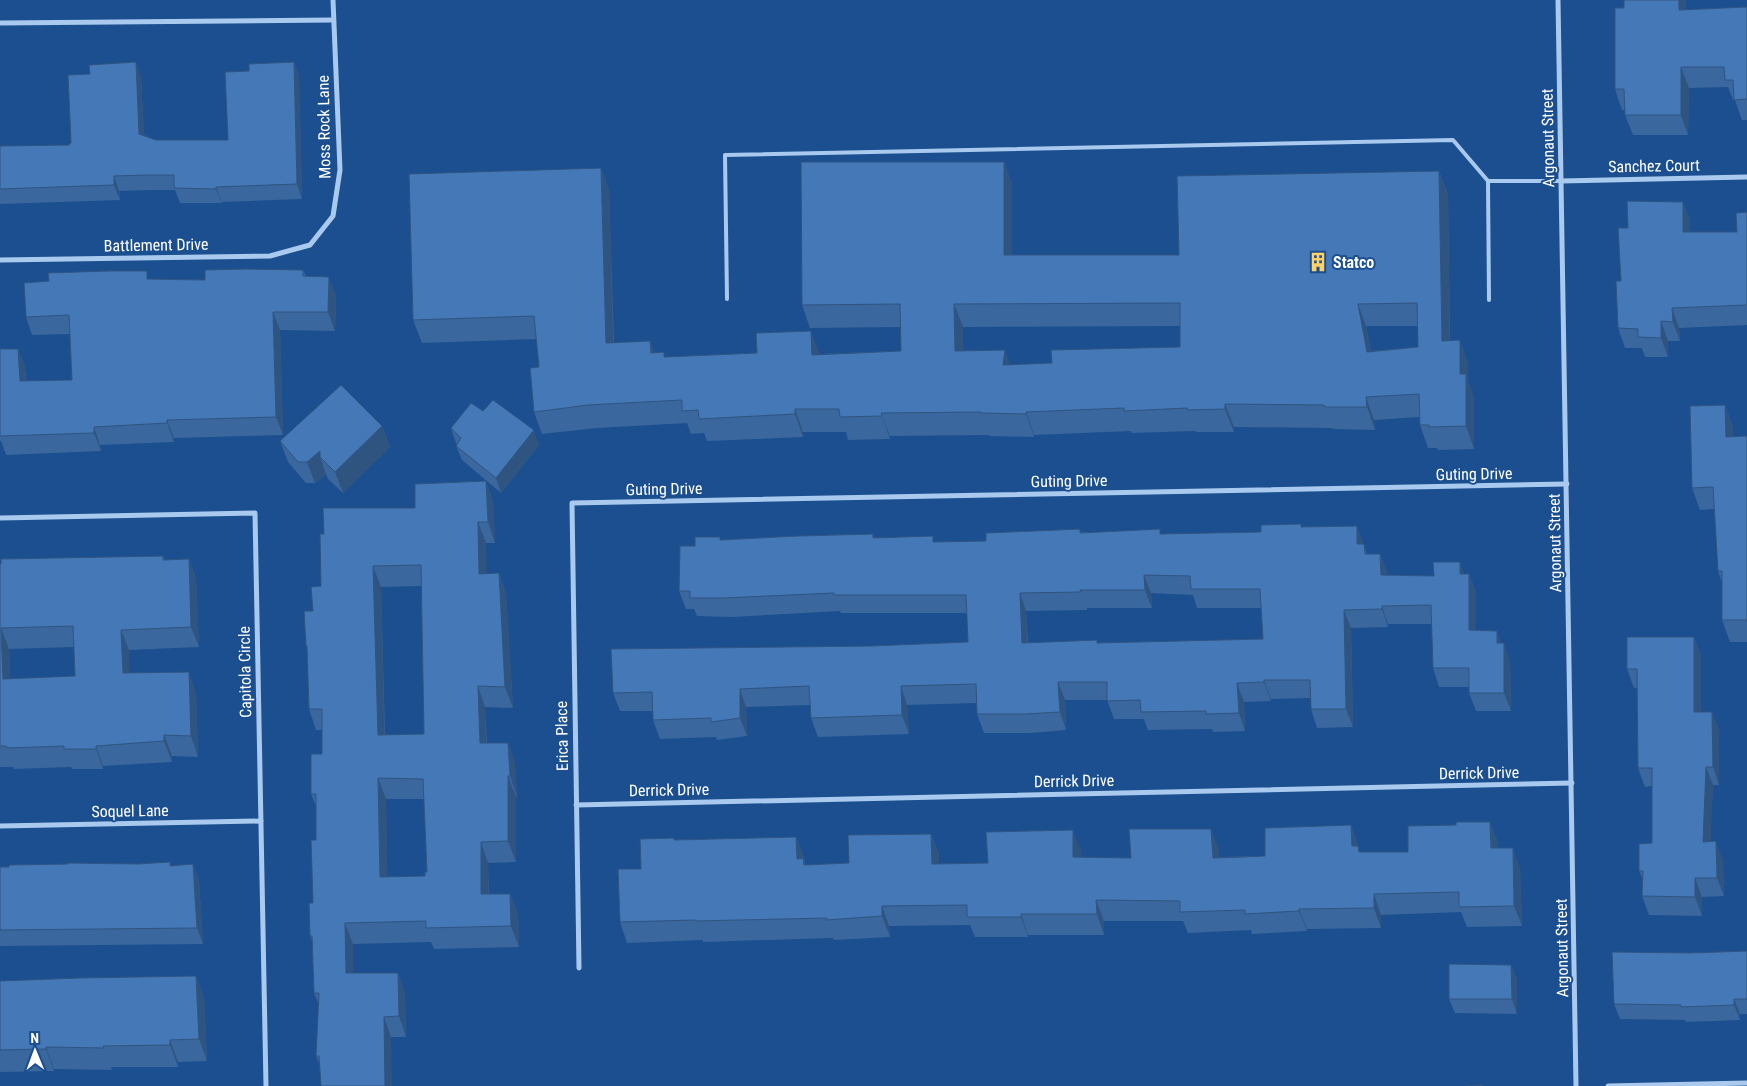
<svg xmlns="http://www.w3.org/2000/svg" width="1747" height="1086" viewBox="0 0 1747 1086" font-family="'Roboto Condensed',sans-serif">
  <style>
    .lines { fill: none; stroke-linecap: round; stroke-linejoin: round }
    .lane { stroke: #a9c9ee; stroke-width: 4 }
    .street { stroke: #a9c9ee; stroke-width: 5 }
    .wall { fill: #3a679d; fill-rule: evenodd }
    .shaded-wall { fill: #305480 }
    .building { fill: #4478b7; stroke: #305480; fill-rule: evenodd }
    .labels { text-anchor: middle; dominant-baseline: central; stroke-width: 4; stroke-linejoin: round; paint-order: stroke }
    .street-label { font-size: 16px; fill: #fff; stroke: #1b4f8f }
    .poi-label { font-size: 16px; font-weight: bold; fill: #fff; stroke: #1b4f8f; text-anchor: start }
  </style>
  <rect width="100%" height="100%" fill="#1b4f8f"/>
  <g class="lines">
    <g class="lane">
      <polyline points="1488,181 1489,300"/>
      <polyline points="727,299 725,155 1453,140 1488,181 1561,181"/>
    </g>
    <g class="street">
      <polyline points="1558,0 1576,1086"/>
      <polyline points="0,23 333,20"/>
      <polyline points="1561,181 1747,177"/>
      <polyline points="0,260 270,256 310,245 333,216 340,170 333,0"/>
      <polyline points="0,518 255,513 266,1086"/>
      <polyline points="576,805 1572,783"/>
      <polyline points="0,826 261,821"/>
      <polyline points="579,968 572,503 1567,484"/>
      <polyline points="1608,1086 1747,1083"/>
    </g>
  </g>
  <g class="wall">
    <polygon points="1624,0 1685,0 1686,10 1747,7 1747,120 1742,120 1735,100 1733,100 1728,87 1689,88 1688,135 1633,135 1625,115 1625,110 1622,110 1615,89 1624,8"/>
    <polygon points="294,62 299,77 302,199 222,202 222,203 180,203 175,190 151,190 119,191 120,200 0,204 0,146 69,145 141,77 144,135 156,140 228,140 249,71"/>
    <path d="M1004,162L1012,184V255H1179L1439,171L1448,194L1450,341L1468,363V382L1474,397V449L1438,450L1437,448H1428L1420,425L1419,417L1374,420L1375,430L1333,429L1332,428L1234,427V432H1196L1195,431L1132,433L1131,431L1034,435V437L989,436V435L890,436V439L848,440L846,432H803V437L707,441L704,433L691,434L687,423L597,428L542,434L534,412L539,367L537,339L422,343L413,320L601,168L609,191L614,343L650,341L654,353L666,357L820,354L901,351V327L810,328L802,305ZM1180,326V347L1052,363L1010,365L963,351V327ZM1366,326H1418V347L1371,351Z"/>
    <polygon points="1683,202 1690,221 1690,232 1737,232 1747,212 1747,325 1679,328 1680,341 1668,341 1668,357 1645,357 1642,348 1625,348 1618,328 1621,281 1628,228"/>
    <polygon points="303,270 306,276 336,295 335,331 280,330 283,435 174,438 174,442 100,445 101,451 6,455 1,441 0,441 0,349 18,349 25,367 26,381 72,380 70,334 32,335 26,317 150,279 205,280"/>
    <polygon points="1725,405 1733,427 1733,437 1747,436 1747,642 1730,642 1722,620 1722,583 1718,571 1715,509 1700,510 1692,488"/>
    <polygon points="483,411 539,445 501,493 462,460 456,446 457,444 456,443 451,428"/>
    <polygon points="382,426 390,447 343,493 328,479 326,474 315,483 306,483 288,462 280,441"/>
    <path d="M486,481L493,502L495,543H486V573H499L506,594L513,708L485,707L487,743H508L515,764L517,797H516V862L488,863L489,894H510L518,914L519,947L434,949L431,942L353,944V973H398L405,994L406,1037H391L320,1066L316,1056L319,1005L314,993L313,944L310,936L313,903L316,840V806L311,794L322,754V730H316L309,709L307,650L306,646L313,611L321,586L324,534L415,508ZM421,586L424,734L385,735L381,587ZM386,799H424L427,872L425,876L387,877Z"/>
    <path d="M1301,527L1364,544L1367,554H1380L1387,572V575L1434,576L1469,574L1476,592L1475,630L1501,643L1510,661L1511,711H1476L1469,693V687H1439L1433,668L1432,624H1388V627L1351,628L1353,727L1317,728L1311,709V698L1271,699V701L1244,702L1245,731L1213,732L1212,729L1148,730L1144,719H1114L1107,700H1065L1066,730L1031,733H984L977,714V703L907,705L909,734L818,737L811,718L810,705L746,707L747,736L717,740L716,737L660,739L653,720V711H620L613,693L871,646L968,642L967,613H841L840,611L731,617L697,616L694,609H686L679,591L695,546L721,540L874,537L935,542L986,541L1081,532L1162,534L1261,532ZM1151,593L1193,595L1197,608H1261L1263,639L1098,643H1028L1026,611L1087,610V608H1152Z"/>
    <path d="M163,556L165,560L189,559L196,579L199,647L129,650V673L196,692L198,757L172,756V762L103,766V769H72L71,767L14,769L13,767H0V564ZM74,647L75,676L10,679L9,649Z"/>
    <polygon points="1694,637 1701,656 1701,712 1712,712 1719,731 1719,785 1713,785 1710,841 1723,860 1724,896 1702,897 1702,916 1649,915 1642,896 1643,880 1639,871 1652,843 1652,786 1645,787 1638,768 1637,688 1634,688 1627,669"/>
    <polygon points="1490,822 1498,843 1498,848 1520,869 1522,926 1467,927 1461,912 1381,915 1381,928 1307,929 1307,931 1252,934 1251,930 1188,933 1183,921 1104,921 1104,935 1028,935 1028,937 975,937 970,925 889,926 890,937 834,940 833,938 703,942 703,940 627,943 620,922 641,869 675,840 796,837 804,857 805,865 849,863 931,834 939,855 939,864 988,863 1081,851 1081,858 1131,858 1219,849 1219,857 1265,856 1351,825 1360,852 1408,852 1456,825"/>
    <polygon points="170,862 171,866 193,864 199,880 203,944 0,946 0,867 138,864"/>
    <polygon points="1747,951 1747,1014 1740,1014 1740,1020 1686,1022 1685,1020 1620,1019 1614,1004 1690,953"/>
    <polygon points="1511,965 1517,980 1517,1014 1455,1013 1449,999"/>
    <polygon points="196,976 204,998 207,1061 178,1062 178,1067 111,1067 112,1070 54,1069 54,1071 0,1072 0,981"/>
  </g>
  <g class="shaded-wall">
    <polygon points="1679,0 1685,0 1686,2 1686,30 1679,10"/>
    <polygon points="136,62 141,77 145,148 139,134"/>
    <polygon points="294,62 299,77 302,199 297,184"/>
    <polygon points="1681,67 1689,88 1688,135 1681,115"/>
    <polygon points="1004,162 1012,184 1012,278 1004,255"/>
    <polygon points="601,168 609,191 614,366 606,343"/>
    <polygon points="1439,171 1448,194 1450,364 1442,341"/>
    <polygon points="114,176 119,191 120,200 114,185"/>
    <polygon points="216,187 222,202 222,203 216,189"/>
    <polygon points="1683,202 1690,221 1690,251 1683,232"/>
    <polygon points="329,277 336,295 335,331 328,312"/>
    <polygon points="954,304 963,327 964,374 955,351"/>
    <polygon points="1358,304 1366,326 1375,374 1367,352"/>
    <polygon points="1672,308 1679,328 1680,341 1673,322"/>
    <polygon points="273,312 280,330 283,435 276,417"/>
    <polygon points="1661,321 1668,341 1668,357 1661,338"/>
    <polygon points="811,331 820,354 820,378 812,355"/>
    <polygon points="1460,340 1468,363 1468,382 1474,397 1474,449 1466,426 1460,374"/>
    <polygon points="650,341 658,364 651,353"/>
    <polygon points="18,349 25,367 26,400 20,381"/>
    <polygon points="1005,350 1013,373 1003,365"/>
    <polygon points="1366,397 1374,420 1375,430 1367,407"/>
    <polygon points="1225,404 1234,427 1234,432 1225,409"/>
    <polygon points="1725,405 1733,427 1734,459 1726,437"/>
    <polygon points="795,409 803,432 803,437 795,414"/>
    <polygon points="1026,412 1034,435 1034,437 1026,414"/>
    <polygon points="881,413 890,436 890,439 882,416"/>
    <polygon points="167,420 174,438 174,442 167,423"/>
    <polygon points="382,426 390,447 343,493 335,472"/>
    <polygon points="94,427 100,445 101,451 94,433"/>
    <polygon points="534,430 539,445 501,493 496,478"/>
    <polygon points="320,451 320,457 326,474 315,483 307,462"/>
    <polygon points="486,481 493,502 495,543 488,522"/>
    <polygon points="478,522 486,543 487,595 479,574"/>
    <polygon points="1357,526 1364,544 1357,544"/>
    <polygon points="1380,554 1387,572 1387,594 1381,575"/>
    <polygon points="189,559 196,579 199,647 191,627"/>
    <polygon points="1460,562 1467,581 1460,574"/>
    <polygon points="373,566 381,587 385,756 378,735"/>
    <polygon points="499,573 506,594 513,708 505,687"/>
    <polygon points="1469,574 1476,592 1475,649 1469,630"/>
    <polygon points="1144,575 1151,593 1152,608 1145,590"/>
    <polygon points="1020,593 1026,611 1028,662 1022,643"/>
    <polygon points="1382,606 1388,624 1388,627 1382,609"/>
    <polygon points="1344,610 1351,628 1353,727 1346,709"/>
    <polygon points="1,628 9,649 11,700 3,679"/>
    <polygon points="121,630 129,650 130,693 123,673"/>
    <polygon points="1497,631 1503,649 1504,643 1510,661 1511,711 1504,693 1497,643"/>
    <polygon points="1694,637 1701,656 1701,731 1694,712"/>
    <polygon points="189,672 196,692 198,757 191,736"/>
    <polygon points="1264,680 1271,699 1271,701 1264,682"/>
    <polygon points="1058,682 1065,700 1066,730 1060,712"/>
    <polygon points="1237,683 1244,702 1245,731 1239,713"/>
    <polygon points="478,686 485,707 487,764 480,743"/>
    <polygon points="901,686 907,705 909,734 902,715"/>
    <polygon points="740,689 746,707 747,736 740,718"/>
    <polygon points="1712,712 1719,731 1719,785 1713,767"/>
    <polygon points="164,735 172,756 172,762 164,741"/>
    <polygon points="508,743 515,764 517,797 510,776"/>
    <polygon points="96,746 103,766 103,769 96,749"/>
    <polygon points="1706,767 1713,785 1710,860 1703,842"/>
    <polygon points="508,776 516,797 516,862 508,841"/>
    <polygon points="378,778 386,799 388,898 380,877"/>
    <polygon points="1490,822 1498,843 1498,869 1491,848"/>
    <polygon points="1351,825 1358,845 1365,866 1352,846"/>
    <polygon points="1211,829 1219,849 1220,878 1213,858"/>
    <polygon points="1073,830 1081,851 1081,878 1073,857"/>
    <polygon points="931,834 939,855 939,885 932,864"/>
    <polygon points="796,837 804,857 804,862 810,879 797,859"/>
    <polygon points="1716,841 1723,860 1724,896 1717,878"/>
    <polygon points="481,842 488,863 489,915 481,894"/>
    <polygon points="1513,848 1520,869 1522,926 1514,906"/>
    <polygon points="193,864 199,880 203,944 197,928"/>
    <polygon points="1695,878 1702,897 1702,916 1695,897"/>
    <polygon points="510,894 518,914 519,947 511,926"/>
    <polygon points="1374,894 1381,915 1381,928 1374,908"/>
    <polygon points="1096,900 1104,921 1104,935 1097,914"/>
    <polygon points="882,906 889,926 890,937 882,916"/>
    <polygon points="1299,909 1307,929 1307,931 1299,911"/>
    <polygon points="1021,914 1028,935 1028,937 1021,917"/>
    <polygon points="345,923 353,944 353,994 346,973"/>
    <polygon points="1511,965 1517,980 1517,1014 1512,999"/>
    <polygon points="398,973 405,994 406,1037 399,1016"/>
    <polygon points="196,976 204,998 207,1061 199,1039"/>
    <polygon points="1734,999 1740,1014 1740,1020 1734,1005"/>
    <polygon points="384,1017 391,1037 392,1086 385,1086"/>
    <polygon points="170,1040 178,1062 178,1067 170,1045"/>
    <polygon points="46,1047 54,1069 54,1071 46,1049"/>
  </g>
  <g class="building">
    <polygon points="1624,0 1679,0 1679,10 1747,7 1747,99 1734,100 1733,80 1725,80 1724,67 1681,67 1681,115 1625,115 1624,89 1615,89 1615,8 1624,8"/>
    <polygon points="136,62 139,134 156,140 228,140 225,72 249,71 249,64 294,62 297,184 216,187 216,189 174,188 174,175 146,175 114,176 114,185 0,189 0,146 69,145 69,144 71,143 68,75 90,74 89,65"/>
    <path d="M801,162H1004V255H1179L1177,176L1439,171L1442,341L1460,340V374H1466V426L1429,427V425H1420L1419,394L1366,397L1367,407H1325L1324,405L1225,404V409L1188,410L1187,408L1124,411V408L1026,412V414L981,413V412L881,413L882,416L840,417L839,409H795V414L699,419L698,410L682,411V400L588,405L534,412L530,368L539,367L534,316L413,320L409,174L601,168L606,343L650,341L651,353L664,352V357L757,353L756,333L811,331L812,355L901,351L900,304L802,305ZM1180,303V347L1051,350L1052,363L1003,365L1005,350L955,351L954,304ZM1417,303L1418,347L1367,352L1358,304Z"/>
    <polygon points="1627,201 1683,202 1683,232 1737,232 1736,213 1747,212 1747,305 1672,308 1673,322 1661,321 1661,338 1638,337 1638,329 1618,328 1616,281 1621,281 1618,228 1628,228"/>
    <polygon points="246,269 303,270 303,276 329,277 328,312 273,312 276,417 167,420 167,423 94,427 94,433 0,436 0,349 18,349 20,381 72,380 69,315 26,317 24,283 49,281 48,273 108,271 147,271 147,279 205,280 205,270"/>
    <polygon points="341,385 382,426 335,472 320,457 320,451 307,462 298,462 280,441"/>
    <polygon points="493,400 534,430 496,478 456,446 461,438 451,428 471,403 483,411"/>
    <polygon points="1725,405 1726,437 1747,436 1747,620 1722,620 1722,571 1718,571 1713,487 1692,488 1690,406"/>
    <path d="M486,481L488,522H478L479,574L499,573L505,687L478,686L480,743H508L510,776H508V841L481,842V894H510L511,926L426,928V921L345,923L346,973H398L399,1016L384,1017L385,1086H321L319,1056H316L319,993H314L312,936H310L309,903H313L311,840H316V794H311V754H322V709H309L307,646H306L304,611H313L311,587L321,586L320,534H324L323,508H415V484ZM421,565L424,734L378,735L373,566ZM378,778L423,779L427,872H425V876L380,877Z"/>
    <path d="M1301,524V527L1357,526V544H1364L1365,554H1380L1381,575L1434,576L1433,562H1460V574H1469V630L1497,631V643H1504V693H1469V668H1433L1431,605L1382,606V609L1344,610L1346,709H1311L1310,680H1264V682L1237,683L1239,713L1206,714V711L1141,712L1140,700L1107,701V682H1058L1060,712L1025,714H977L976,684L901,686L902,715L811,718L809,686L740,689V718L711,722V718L653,720L652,692L613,693L611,649L871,646L968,642L966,595H834V593L724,598H690V591H679L680,546H695V537H720V540L798,536L873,534V538L933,536V542L986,541V533L1080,529V533L1160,529V534L1261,532V525ZM1144,575L1190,576L1191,589H1260L1263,639L1097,643V640L1022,643L1020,593L1081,592L1080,590H1145Z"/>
    <path d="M163,556V560L189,559L191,627L121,630L123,673L189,672L191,736L164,735V741L96,746V749H64V746L7,748L6,746H0V564H1V559ZM73,626L75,676L3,679L1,628Z"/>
    <polygon points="1627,637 1694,637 1694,712 1712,712 1713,767 1706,767 1703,842 1716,841 1717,878 1695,878 1695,897 1642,896 1643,871 1639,871 1639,844 1652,843 1652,768 1638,768 1637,669 1627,669"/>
    <polygon points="1456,822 1490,822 1491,848 1513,848 1514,906 1459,907 1459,892 1374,894 1374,908 1299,909 1299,911 1245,914 1245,910 1180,912 1180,901 1096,900 1097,914 1021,914 1021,917 967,917 967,905 882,906 882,916 827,920 827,918 696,921 696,920 620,922 618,869 641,869 640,839 674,838 674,840 796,837 797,859 803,858 804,865 849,863 848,835 931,834 932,864 988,863 986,832 1073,830 1073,857 1131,858 1129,829 1211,829 1213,858 1243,857 1265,856 1265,828 1351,825 1352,846 1358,846 1359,852 1408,852 1408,826 1456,825"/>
    <polygon points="170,862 170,866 193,864 197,928 0,930 0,867 9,867 9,865 68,864 68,863 138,864"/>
    <polygon points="1747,951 1747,999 1734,999 1734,1005 1681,1007 1681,1005 1614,1004 1612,952 1690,953"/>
    <polygon points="1449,964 1511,965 1512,999 1449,999"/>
    <polygon points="196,976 199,1039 170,1040 170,1045 103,1046 104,1048 46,1047 46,1049 0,1050 0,981 79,978"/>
    <polygon points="1483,1085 1483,1086 1466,1086"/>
  </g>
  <defs>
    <symbol id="building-bare" viewBox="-9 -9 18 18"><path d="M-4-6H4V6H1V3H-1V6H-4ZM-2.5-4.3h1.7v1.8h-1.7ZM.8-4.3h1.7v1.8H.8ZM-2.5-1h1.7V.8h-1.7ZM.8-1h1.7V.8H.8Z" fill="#ffd166" stroke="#1b4f8f" stroke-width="2.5" paint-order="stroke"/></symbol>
  </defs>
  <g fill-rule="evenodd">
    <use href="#building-bare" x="1304" y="248" width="28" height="28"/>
  </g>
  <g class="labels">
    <g class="street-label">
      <text transform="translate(324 127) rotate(-91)">Moss Rock Lane</text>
      <text transform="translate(1548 138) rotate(-91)">Argonaut Street</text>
      <text transform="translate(1654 166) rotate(-1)">Sanchez Court</text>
      <text transform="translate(156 245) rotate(-1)">Battlement Drive</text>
      <text transform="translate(1474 474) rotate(-1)">Guting Drive</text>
      <text transform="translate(1069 481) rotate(-1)">Guting Drive</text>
      <text transform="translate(664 489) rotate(-1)">Guting Drive</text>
      <text transform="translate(1555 543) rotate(-91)">Argonaut Street</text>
      <text transform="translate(245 672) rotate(-91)">Capitola Circle</text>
      <text transform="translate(562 736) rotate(-91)">Erica Place</text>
      <text transform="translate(1479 773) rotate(-1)">Derrick Drive</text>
      <text transform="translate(1074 781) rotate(-1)">Derrick Drive</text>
      <text transform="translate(669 790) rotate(-1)">Derrick Drive</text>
      <text transform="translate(130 811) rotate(-1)">Soquel Lane</text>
      <text transform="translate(1562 948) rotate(-91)">Argonaut Street</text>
    </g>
    <g class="poi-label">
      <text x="1333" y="262">Statco</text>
    </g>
  </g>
  <g transform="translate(35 1051) rotate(359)" stroke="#1b4f8f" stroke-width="4" paint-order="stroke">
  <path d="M0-4L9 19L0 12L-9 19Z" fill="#ffffff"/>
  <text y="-8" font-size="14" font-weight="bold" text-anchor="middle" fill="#ffffff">N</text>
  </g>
</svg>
